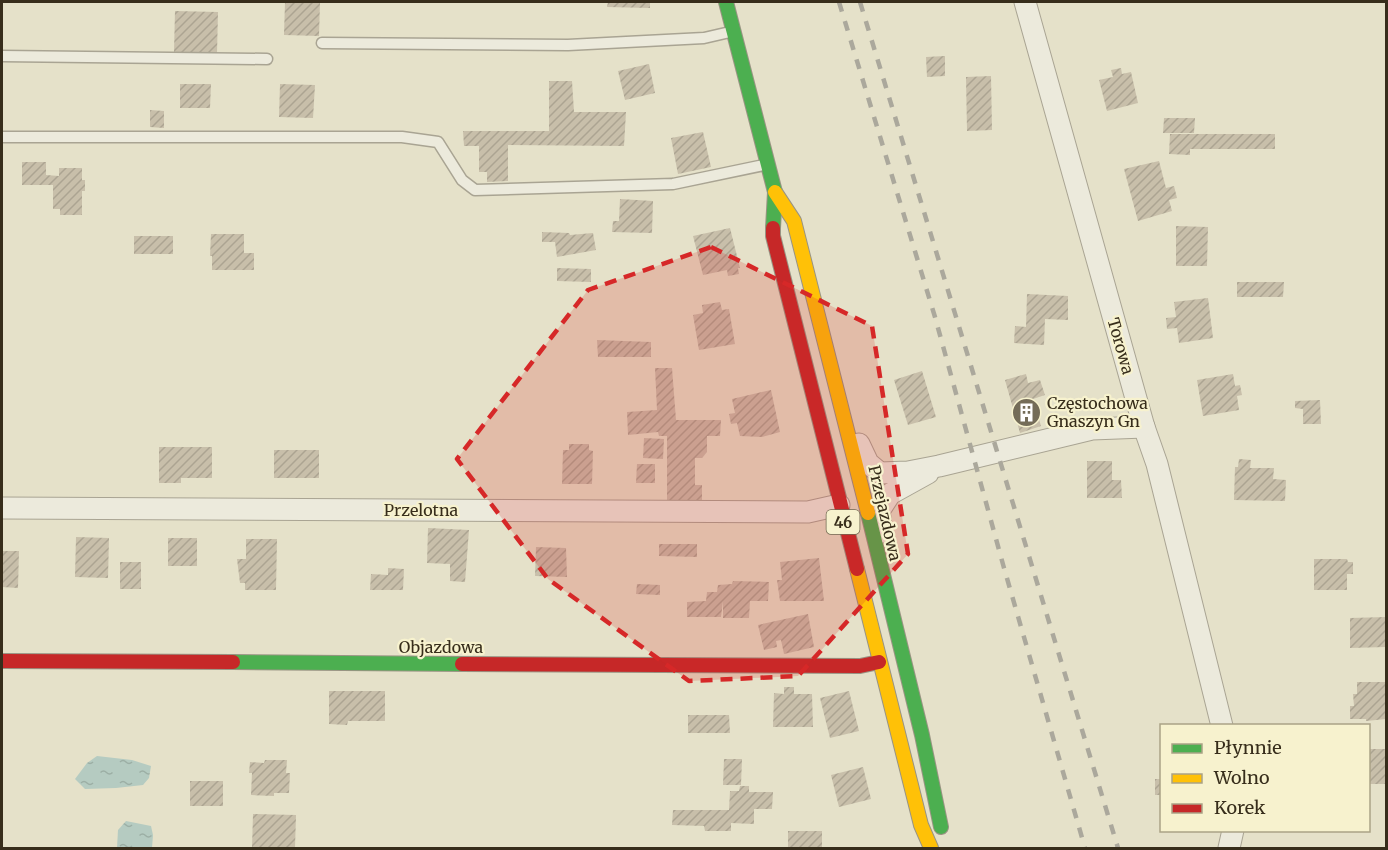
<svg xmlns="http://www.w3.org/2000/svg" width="1388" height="850" viewBox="0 0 1388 850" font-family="Merriweather,serif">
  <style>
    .water { fill: url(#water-ripples) }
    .building { fill: url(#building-hatch) }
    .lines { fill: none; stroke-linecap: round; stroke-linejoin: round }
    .lane-casing { stroke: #a9a493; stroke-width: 13 }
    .street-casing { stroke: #a9a493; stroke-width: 23 }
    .fast-casing { stroke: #999483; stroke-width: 16 }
    .slow-casing { stroke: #999483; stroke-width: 16 }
    .jam-casing { stroke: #999483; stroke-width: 16 }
    .lane { stroke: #eceadc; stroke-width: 10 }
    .street { stroke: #eceadc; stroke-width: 21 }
    .fast { stroke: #4caf50; stroke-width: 14 }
    .slow { stroke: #ffc107; stroke-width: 14 }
    .jam { stroke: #c62828; stroke-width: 14 }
    .rail { stroke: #aba89c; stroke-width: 4.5; stroke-dasharray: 10 10; stroke-linecap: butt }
    .marked { fill: #d62828; fill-opacity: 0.2; stroke: #d62828; stroke-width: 4.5; stroke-dasharray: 12 8; stroke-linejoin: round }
    .labels { text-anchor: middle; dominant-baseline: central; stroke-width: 4.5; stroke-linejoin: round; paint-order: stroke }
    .shield { fill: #f7f2ce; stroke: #716851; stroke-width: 1.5 }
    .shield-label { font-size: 15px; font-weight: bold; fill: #372d1b }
    .street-label { font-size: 16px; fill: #372d1b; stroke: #f7f2ce }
    .poi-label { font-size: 16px; fill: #372d1b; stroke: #f7f2ce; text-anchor: start }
  </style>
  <defs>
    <pattern id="water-ripples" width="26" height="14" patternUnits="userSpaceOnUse" patternTransform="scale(1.5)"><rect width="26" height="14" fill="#b5cbc1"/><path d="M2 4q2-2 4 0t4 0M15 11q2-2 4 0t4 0" fill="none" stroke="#9cafa5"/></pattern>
    <pattern id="building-hatch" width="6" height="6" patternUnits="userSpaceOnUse" patternTransform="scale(1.5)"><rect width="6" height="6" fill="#c8bfaa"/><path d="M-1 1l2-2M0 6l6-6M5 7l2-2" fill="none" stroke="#aca492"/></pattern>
  </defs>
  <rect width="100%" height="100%" fill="#e5e1c9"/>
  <g class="water">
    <polygon points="97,756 132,760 151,766 149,778 143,785 116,788 85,789 75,779 87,763"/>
    <polygon points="126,821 151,826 153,835 152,848 117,848 118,830"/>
  </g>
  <g class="building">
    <polygon points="285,2 320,2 319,36 284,35"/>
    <polygon points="608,2 650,2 650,8 607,7"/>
    <polygon points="175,11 218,12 217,53 174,52"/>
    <polygon points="945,56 945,76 927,77 926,57"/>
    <polygon points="649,64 655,93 625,100 618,71"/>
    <polygon points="1121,68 1122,74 1131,72 1138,103 1107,111 1099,80 1113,77 1111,70"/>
    <polygon points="991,76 992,130 967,131 966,77"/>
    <polygon points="549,81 572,81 574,112 626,112 624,146 508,145 508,181 487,182 487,172 479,172 479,146 464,146 463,131 549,131"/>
    <polygon points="180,84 211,84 210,108 180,108"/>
    <polygon points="280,84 315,85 313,118 279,117"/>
    <polygon points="150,110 164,111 164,128 150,127"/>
    <polygon points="1164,118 1195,118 1194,133 1163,133"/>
    <polygon points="703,132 711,167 678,174 671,138"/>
    <polygon points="1170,134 1275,134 1275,149 1190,149 1190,155 1169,154"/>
    <polygon points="1159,161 1166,188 1174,186 1177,198 1169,200 1172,211 1138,221 1124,169"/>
    <polygon points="22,162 46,162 46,175 59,176 59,168 82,168 82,180 85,180 85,191 82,191 82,215 60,215 60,209 53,209 53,185 22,185"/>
    <polygon points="620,199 653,201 652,233 612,232 613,221 619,221"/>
    <polygon points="1176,226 1208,227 1207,266 1176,266"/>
    <polygon points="730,228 740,268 738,268 739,274 728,276 727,270 703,275 693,236"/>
    <polygon points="542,232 569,233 570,235 593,233 596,250 557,257 555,242 542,242"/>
    <polygon points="211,234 244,234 244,253 254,253 254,270 212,270 212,256 210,256"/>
    <rect x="134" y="236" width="39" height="18"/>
    <polygon points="557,268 591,269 591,282 557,281"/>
    <polygon points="1237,282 1284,282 1283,297 1237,297"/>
    <polygon points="1027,294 1068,296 1068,320 1045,319 1044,345 1014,343 1015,326 1026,327"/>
    <polygon points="1208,298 1213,338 1179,343 1177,328 1167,329 1166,318 1176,317 1174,302"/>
    <polygon points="720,302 722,310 729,309 735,344 699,350 693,315 703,313 702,305"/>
    <polygon points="597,340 651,342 651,357 598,357"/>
    <polygon points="655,368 672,368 676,420 721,420 720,436 707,436 707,452 702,458 695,458 695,485 702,485 702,500 667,500 667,436 659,436 658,432 628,435 627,412 657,410"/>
    <polygon points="922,371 936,417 908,425 894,380"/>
    <polygon points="1026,374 1028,383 1040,380 1045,395 1033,399 1041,426 1020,433 1005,380"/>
    <polygon points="1233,374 1235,386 1240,385 1242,395 1237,396 1239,410 1203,416 1197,380"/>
    <polygon points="771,390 780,432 762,437 740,436 737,423 731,424 729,414 735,413 732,399"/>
    <polygon points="1320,400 1321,424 1303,424 1303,409 1295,408 1295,401"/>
    <polygon points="644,438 664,439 663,459 643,458"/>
    <polygon points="569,444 589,444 589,450 593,451 592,484 562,484 563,450 569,450"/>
    <polygon points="159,447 212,447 212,478 181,478 181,483 159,483"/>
    <rect x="274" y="450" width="45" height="28"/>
    <polygon points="1239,459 1251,460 1250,468 1274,468 1273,479 1286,480 1285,501 1234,500 1235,467 1238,467"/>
    <polygon points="1087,461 1112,461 1112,480 1121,480 1122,498 1087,498"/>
    <polygon points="637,464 655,464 655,483 636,483"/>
    <polygon points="428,528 469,530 465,582 450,581 450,564 427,563"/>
    <polygon points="76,537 109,538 108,578 75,577"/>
    <rect x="168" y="538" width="29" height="28"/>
    <polygon points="246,539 277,539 276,590 245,590 245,583 240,583 237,559 246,559"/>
    <polygon points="659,544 697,544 697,557 659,556"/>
    <polygon points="536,547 566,548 567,577 535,576"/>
    <polygon points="2,551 19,551 18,588 2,587"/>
    <polygon points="819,558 824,601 780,601 777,580 782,580 780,562"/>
    <polygon points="1314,559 1347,559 1348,562 1353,562 1353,574 1347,574 1347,590 1314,590"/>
    <rect x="120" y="562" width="21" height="27"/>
    <polygon points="388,568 404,569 403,590 370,590 371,574 388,575"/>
    <polygon points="733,581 769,582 768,601 750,601 749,618 723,618 723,601 721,617 687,617 687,602 706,601 707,592 717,592 718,585 732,584"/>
    <polygon points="637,584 660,585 660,595 636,594"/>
    <polygon points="808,614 814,647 784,654 781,640 776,641 777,647 764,650 758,625"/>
    <polygon points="1386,617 1386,647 1350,648 1350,618"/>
    <polygon points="1357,682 1386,682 1386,719 1366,721 1366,719 1350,719 1350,706 1354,706 1353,694 1357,694"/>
    <polygon points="784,687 794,687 794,694 812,694 813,727 773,727 774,693 784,694"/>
    <polygon points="329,691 385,691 385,721 348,721 347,725 329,724"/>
    <polygon points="849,691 859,731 830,738 820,698"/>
    <polygon points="688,715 729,715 730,733 688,733"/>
    <rect x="1368" y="749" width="18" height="35"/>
    <polygon points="724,759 742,759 741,785 723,785"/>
    <polygon points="265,760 287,760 286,773 290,773 289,793 274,793 274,796 251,795 252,773 249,773 250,762 264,763"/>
    <polygon points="863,767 871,799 839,807 831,775"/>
    <rect x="1155" y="779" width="7" height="16"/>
    <rect x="190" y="781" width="33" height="25"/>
    <polygon points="740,786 749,786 749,792 773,792 772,809 754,809 754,824 731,823 731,831 705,831 704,826 672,825 673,810 729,810 730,791 739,791"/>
    <polygon points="253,814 296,815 295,848 252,848"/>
    <rect x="788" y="831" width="34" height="17"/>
  </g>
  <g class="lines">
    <defs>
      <g id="lane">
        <polyline points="322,43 568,45 704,38 730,32"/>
        <polyline points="2,56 267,59"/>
        <polyline points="2,137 402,137 438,142 462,180 475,190 673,184 764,165"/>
      </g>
      <g id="street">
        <polyline points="1025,2 1144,427 1157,464 1222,726"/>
        <polyline points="859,444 868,463 880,473 908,472 939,466 1092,429 1144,427"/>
        <polyline points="2,508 808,512 839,505"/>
        <polyline points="882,532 879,511 890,494 928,473"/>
        <polyline points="1229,848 1233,830"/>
      </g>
      <g id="fast">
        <polyline points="726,2 775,192 773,228"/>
        <polyline points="868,513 922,735 941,827"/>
        <polyline points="233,662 462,664"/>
      </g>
      <g id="slow">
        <polyline points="775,192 794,221 868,513"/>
        <polyline points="857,569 921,825 931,848"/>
      </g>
      <g id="jam">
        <polyline points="773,228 773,236 857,569"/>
        <polyline points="2,661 233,662"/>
        <polyline points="462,664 860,666 879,662"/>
      </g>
    </defs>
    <use href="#lane" class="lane-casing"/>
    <use href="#street" class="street-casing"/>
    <use href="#fast" class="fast-casing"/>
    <use href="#slow" class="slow-casing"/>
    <use href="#jam" class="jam-casing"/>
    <use href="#lane" class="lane"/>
    <use href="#street" class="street"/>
    <use href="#fast" class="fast"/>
    <use href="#slow" class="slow"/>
    <use href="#jam" class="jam"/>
    <g class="rail">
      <polyline points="839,2 935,317 1004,568 1085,848"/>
      <polyline points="860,2 1118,848"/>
    </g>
  </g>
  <path class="marked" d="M711,247L872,326L908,554L798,676L689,681L548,579L457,459L588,290Z"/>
  <defs>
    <symbol id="building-disc" viewBox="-11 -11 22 22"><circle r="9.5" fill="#746c58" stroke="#f7f2ce"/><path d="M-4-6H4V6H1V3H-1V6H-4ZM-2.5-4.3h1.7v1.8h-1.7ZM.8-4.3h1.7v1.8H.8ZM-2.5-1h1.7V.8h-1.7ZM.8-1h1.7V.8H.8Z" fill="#fff"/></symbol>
  </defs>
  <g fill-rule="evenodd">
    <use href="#building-disc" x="1010" y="396" width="33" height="33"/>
  </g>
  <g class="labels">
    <rect class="shield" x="826.5" y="510" width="33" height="24" rx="4.5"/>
    <g class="shield-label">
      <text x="843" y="522">46</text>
    </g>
    <g class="street-label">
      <text transform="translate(1121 346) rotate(74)">Torowa</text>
      <text x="421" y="510">Przelotna</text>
      <text transform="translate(885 513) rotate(77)">Przejazdowa</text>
      <text x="441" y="647">Objazdowa</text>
    </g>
    <g class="poi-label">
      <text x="1047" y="403">Częstochowa<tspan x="1047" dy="18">Gnaszyn Gn</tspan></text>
    </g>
  </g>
  <rect width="1388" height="850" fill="none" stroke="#372d1b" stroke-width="6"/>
  <rect x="1160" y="724" width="210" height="108" fill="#f7f2ce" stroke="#aaa386" stroke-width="1.5"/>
  <rect x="1172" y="744" width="30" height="9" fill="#4caf50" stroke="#aaa386" stroke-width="1.5"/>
  <text x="1214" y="754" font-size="18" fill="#372d1b">Płynnie</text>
  <rect x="1172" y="774" width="30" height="9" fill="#ffc107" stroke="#aaa386" stroke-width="1.5"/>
  <text x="1214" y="784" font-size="18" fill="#372d1b">Wolno</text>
  <rect x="1172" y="804" width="30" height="9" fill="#c62828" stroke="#aaa386" stroke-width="1.5"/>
  <text x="1214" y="814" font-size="18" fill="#372d1b">Korek</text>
</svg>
